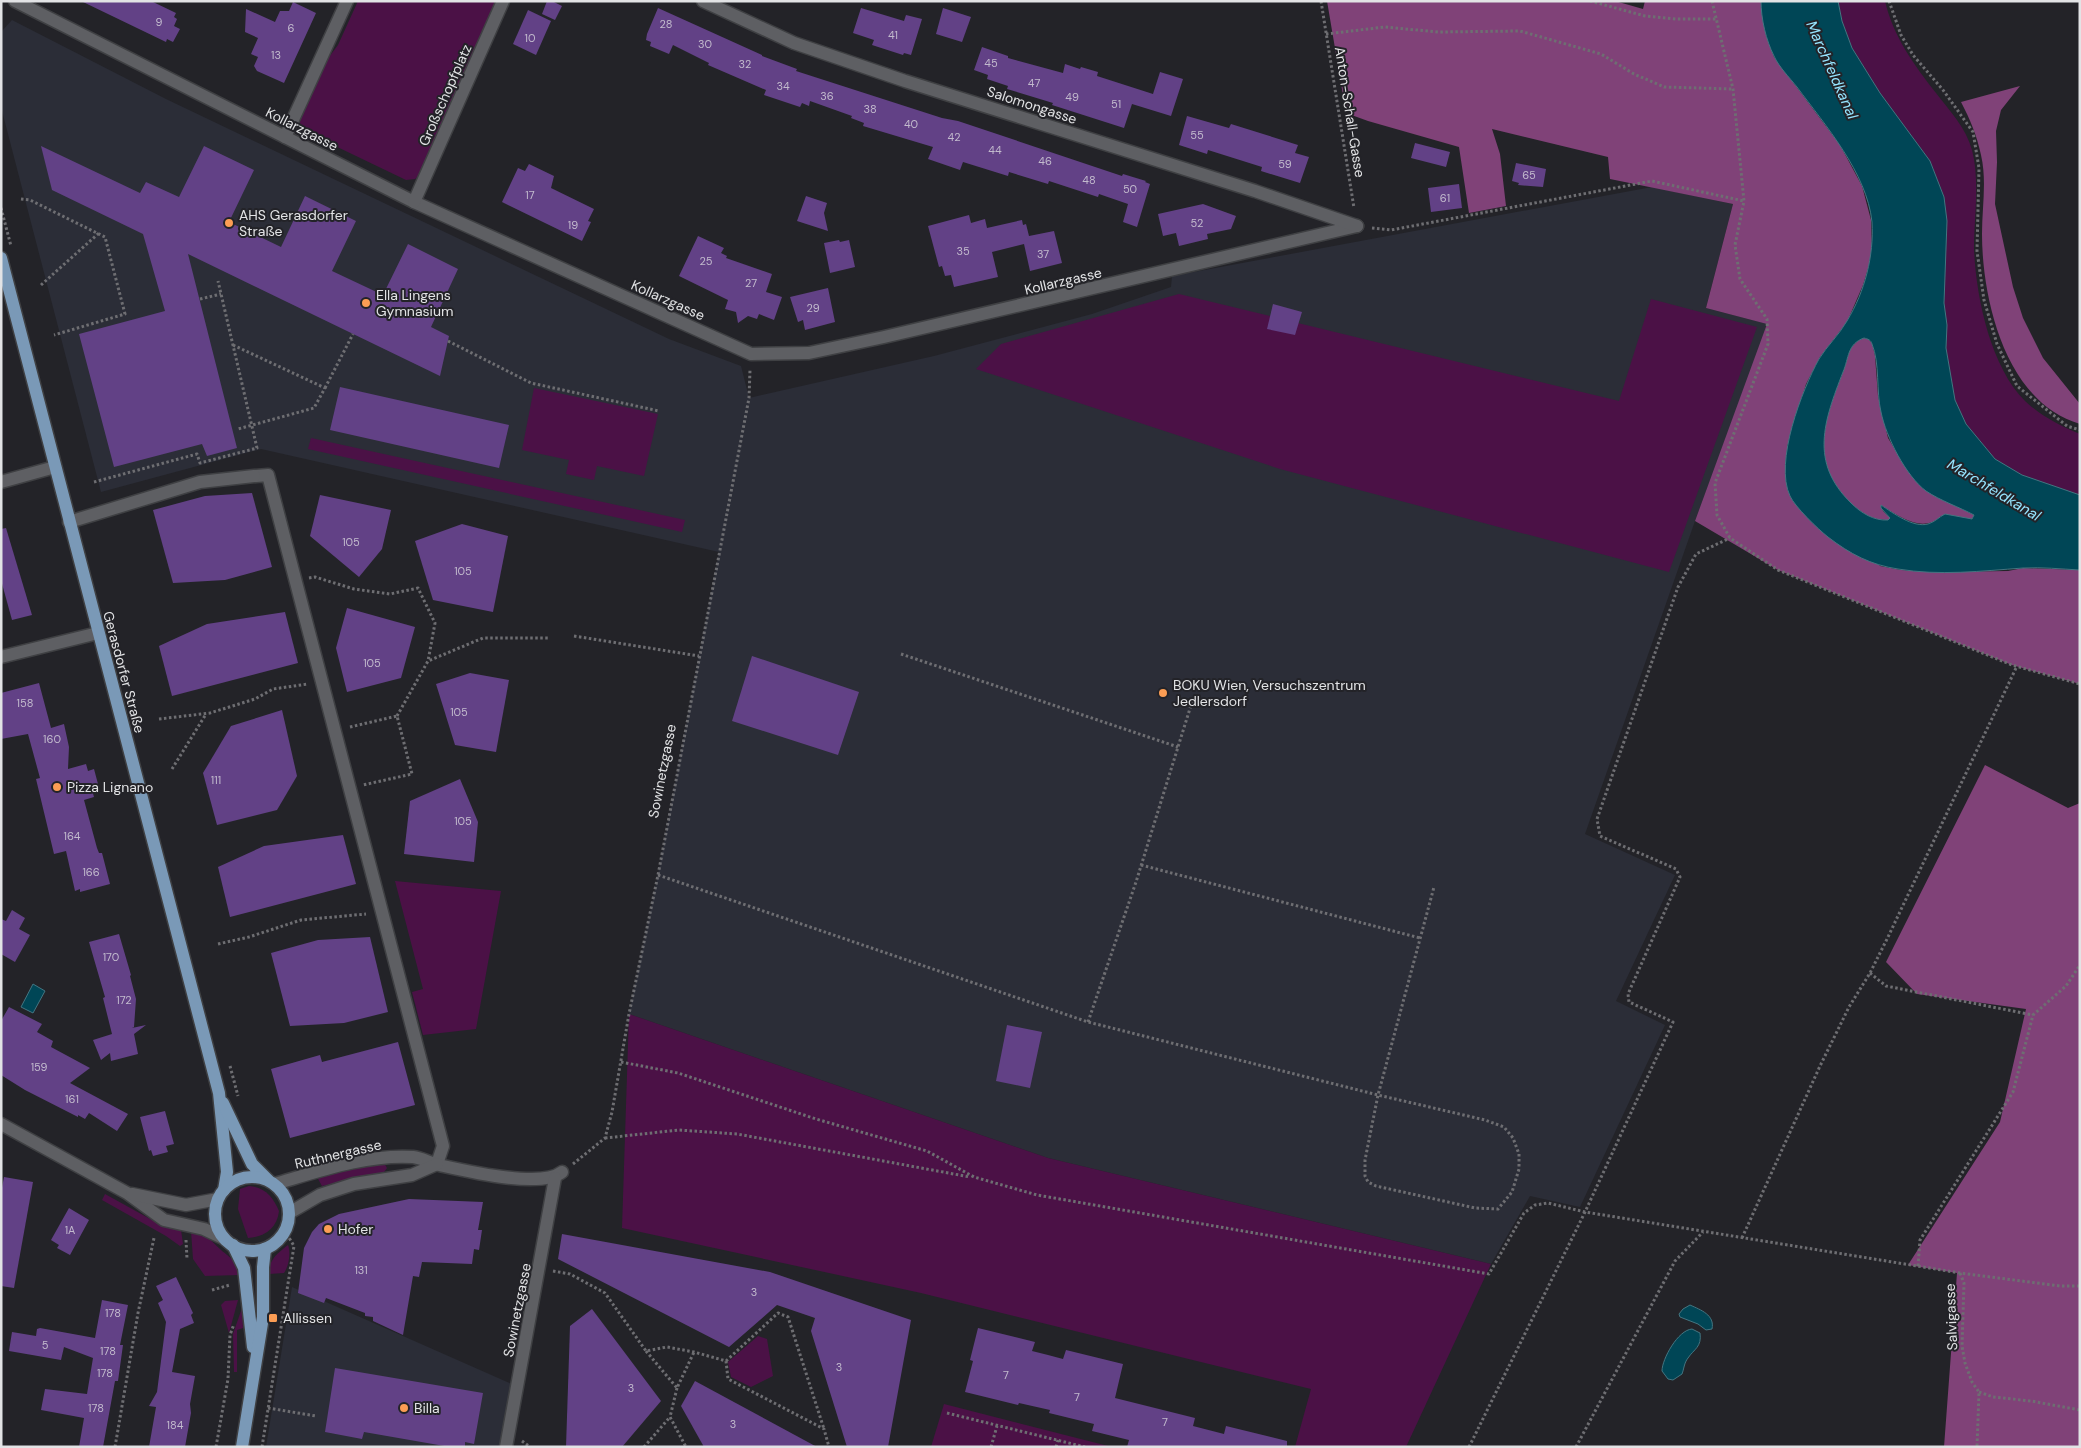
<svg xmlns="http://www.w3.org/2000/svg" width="2081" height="1448" viewBox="0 0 2081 1448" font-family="'DM Sans',sans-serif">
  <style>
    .built { fill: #2b2d37 }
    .green { fill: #4b1146 }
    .forest { fill: #804278 }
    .water { fill: #004656; stroke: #447581; fill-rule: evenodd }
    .building { fill: #624186 }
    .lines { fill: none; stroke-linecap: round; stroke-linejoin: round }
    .minor-casing { stroke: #3f4043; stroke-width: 15 }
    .major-casing { stroke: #3f4043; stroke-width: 15 }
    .path { stroke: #6e6e72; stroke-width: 3; stroke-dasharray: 2.5 2.5; stroke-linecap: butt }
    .minor { stroke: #5e5f63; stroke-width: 12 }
    .major { stroke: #7a99b7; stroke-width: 12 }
    .poi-dot { fill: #fc9d54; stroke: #232328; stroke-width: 2 }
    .labels { text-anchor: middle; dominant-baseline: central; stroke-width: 4; stroke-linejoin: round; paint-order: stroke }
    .number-label { font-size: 11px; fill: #c2bacd }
    .street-label { font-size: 14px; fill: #e2e3e5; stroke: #232328 }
    .poi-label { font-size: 14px; fill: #e2e3e5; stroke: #232328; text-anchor: start }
    .water-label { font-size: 15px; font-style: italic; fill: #96e5ff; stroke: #232328 }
  </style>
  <rect width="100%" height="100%" fill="#232328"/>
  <g class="built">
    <polygon points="12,20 166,99 669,339 741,366 749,398 934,356 1092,314 1171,287 1172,276 1652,187 1733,204 1706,308 1768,324 1695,521 1585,834 1675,875 1616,1001 1665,1025 1580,1207 1530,1196 1491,1264 1048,1158 629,1014 659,869 719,552 261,449 101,492 1,107 1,32"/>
    <polygon points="292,1287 514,1385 507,1447 266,1447"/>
  </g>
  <g class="green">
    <polygon points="358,1 497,1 425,170 415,179 406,180 304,131 299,125 304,107 326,61 338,45"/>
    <path d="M1838,1H1885C1893,36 1914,65 1936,93C1950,111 1966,128 1972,150C1980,180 1974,218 1974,249C1976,296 1990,366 2025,401C2041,416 2060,426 2080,434V495L2022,475L1995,459L1966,424L1955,400L1946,348L1947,325L1944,303L1947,221L1944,196L1930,161L1880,93L1852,48L1842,21Z"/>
    <polygon points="1179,294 1619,401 1651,299 1757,327 1669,572 1280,469 976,369 1001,344"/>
    <polygon points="534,388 658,414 644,476 597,466 594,480 566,474 569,460 522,450"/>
    <polygon points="311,438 685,520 682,532 308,449"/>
    <polygon points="395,881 501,891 476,1029 423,1035 412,992 423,989"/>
    <polygon points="629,1014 1048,1158 1491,1264 1406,1447 1295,1447 1311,1389 921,1293 622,1228"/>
    <polygon points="384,1163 387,1168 384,1172 322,1186 317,1177 372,1164"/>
    <path d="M249,1186C265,1187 273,1197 279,1211C277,1229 264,1237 248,1238L238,1209L240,1189Z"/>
    <polygon points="105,1194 152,1220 181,1230 183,1244 180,1246 166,1236 102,1200"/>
    <path d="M191,1231C210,1236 208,1238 221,1250C233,1260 235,1259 239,1275L205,1276L193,1259Z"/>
    <path d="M288,1245C291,1253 289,1266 284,1273L269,1274C268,1260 278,1253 288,1245Z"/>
    <polygon points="238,1300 229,1333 221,1305 225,1301"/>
    <polygon points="242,1308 243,1328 237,1330 237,1372 234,1372 233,1334"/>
    <polygon points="758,1336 767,1339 773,1376 751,1387 731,1377 728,1362"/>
    <polygon points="944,1404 1112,1447 931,1447"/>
  </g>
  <g class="forest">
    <polygon points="1327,1 1615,1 1643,9 1645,1 1761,1 1766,35 1774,57 1840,145 1862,186 1871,220 1872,255 1863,285 1847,322 1820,357 1806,384 1787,447 1880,566 1901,570 1940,572 2008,571 2023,568 2080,570 2080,684 2012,665 1778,570 1695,521 1767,324 1706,308 1733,204 1610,179 1608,157 1492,129 1500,154 1506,206 1469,213 1459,147 1368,121 1346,113"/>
    <path d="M2020,86L2001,110L1996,131L1997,162L1995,204L2013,287L2023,318L2043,358L2080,404V424C2006,403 1982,300 1982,234C1982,207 1987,181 1981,155C1977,136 1970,119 1961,102Z"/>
    <path d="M1864,338L1868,339L1872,343L1875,356L1878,396L1888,438L1905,466L1916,481L1926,490L1974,515L1972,519L1941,516C1923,534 1898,516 1881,505L1883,511L1890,518L1889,520C1874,521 1861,513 1851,503C1808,462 1824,421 1843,372C1849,358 1847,344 1864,338Z"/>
    <polygon points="1985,765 2068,808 2080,803 2080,1447 1944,1447 1957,1273 1908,1265 2000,1122 2026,1009 1917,994 1886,962"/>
  </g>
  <g class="water">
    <path d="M1761,1H1838L1842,21L1852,48L1880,93L1930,161L1944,197L1947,221L1944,303L1947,325L1946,348L1955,400L1966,424L1995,459L2022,475L2080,495V570C2061,569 2042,567 2023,568C1982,571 1939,576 1898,569C1871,565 1850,554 1828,537C1818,529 1795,507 1790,496C1774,462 1802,390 1819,359C1827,346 1839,335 1847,321C1865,291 1874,256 1872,222C1867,173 1825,125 1797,87C1789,77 1779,67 1774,56C1766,40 1761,19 1761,1ZM1864,338C1868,339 1871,340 1872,344C1880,363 1876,391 1881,412C1886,437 1906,476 1926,491C1941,501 1959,507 1974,515L1972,519L1945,514C1939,517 1935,522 1928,524C1913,528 1893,513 1881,505V508L1890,518L1888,520C1874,521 1861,513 1851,503C1809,462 1824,421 1843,372C1849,358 1847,344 1864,338Z"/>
    <polygon points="33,984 45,991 33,1013 21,1007"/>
    <path d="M1690,1305C1701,1310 1715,1315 1712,1329L1706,1330L1698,1324L1680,1317L1679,1314L1683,1309Z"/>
    <path d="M1692,1329L1700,1333C1702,1347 1694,1349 1688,1358C1684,1363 1684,1369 1682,1374L1673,1380L1668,1379L1662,1371C1662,1359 1678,1330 1692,1329Z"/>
  </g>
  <g class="building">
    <polygon points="81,1 151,1 176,13 174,17 177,19 174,26 180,29 173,42 167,39 166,42"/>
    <polygon points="547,1 552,1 562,6 555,20 542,14"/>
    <polygon points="293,2 316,13 284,83 257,71 254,66 258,57 251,54 258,38 245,32 246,9 275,22 280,11 289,11"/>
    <polygon points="658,8 762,55 762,56 797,69 796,71 942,118 958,121 1122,176 1123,174 1146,181 1145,182 1150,184 1137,227 1123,222 1128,204 1099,194 1098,197 1049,181 1048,184 1009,172 1008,176 963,162 960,170 928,159 933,147 863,126 864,123 851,118 852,116 810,101 809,106 802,103 800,107 764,95 766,90 708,65 709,63 673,45 669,54 650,46 651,42 646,40 647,34"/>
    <polygon points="861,8 904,21 906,15 922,19 911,55 904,53 903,55 872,45 874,40 853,33"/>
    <polygon points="943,8 971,17 962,42 936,34"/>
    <polygon points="528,10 551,21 536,55 513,44"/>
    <polygon points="982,47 1008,56 1008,58 1063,73 1065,64 1080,69 1081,67 1098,72 1097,76 1153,94 1160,72 1183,79 1171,116 1132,104 1124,128 1052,105 1053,103 1007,89 1008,86 987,79 988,75 974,70"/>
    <polygon points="1187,116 1229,128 1231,124 1298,145 1295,153 1309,157 1300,183 1261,171 1262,167 1208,150 1207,154 1179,145"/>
    <polygon points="1415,143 1450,152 1446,167 1411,158"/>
    <polygon points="41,146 140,193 146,182 179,197 204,146 254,170 229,222 281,247 305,196 356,221 332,271 383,295 408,244 458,269 431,327 449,336 440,376 188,254 237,448 207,456 202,444 114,467 79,334 165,311 143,234 52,190"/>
    <polygon points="1516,163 1546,169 1543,187 1518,185 1519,183 1512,181"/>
    <polygon points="529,164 554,176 551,188 594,209 588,221 591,222 582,241 502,202 518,168 525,171"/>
    <polygon points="1459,184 1462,208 1431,212 1428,188"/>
    <polygon points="806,196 827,203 824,213 828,231 797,221"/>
    <polygon points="1203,204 1236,216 1231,229 1207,234 1208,239 1179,246 1176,233 1163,236 1158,214"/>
    <polygon points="969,215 971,223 985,219 987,228 1022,220 1023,225 1026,224 1029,236 1054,231 1062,263 1030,271 1024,244 992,252 998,277 954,287 951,275 945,276 942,266 939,267 928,226"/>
    <polygon points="698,236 724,248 721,253 727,256 726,258 772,274 766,292 782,297 774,320 759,314 757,319 748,316 738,323 736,312 725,309 728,300 679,276"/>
    <polygon points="839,240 840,242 849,240 855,267 830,273 824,243"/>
    <polygon points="828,288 835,322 805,330 803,320 798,322 790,297"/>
    <polygon points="1273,304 1302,312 1295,335 1267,329"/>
    <polygon points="340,387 509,425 499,468 330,430"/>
    <polygon points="252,493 272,567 225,580 173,583 153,510 205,496"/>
    <polygon points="320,495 391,510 382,549 359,577 310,536"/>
    <polygon points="462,524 508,536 493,612 433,600 415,541"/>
    <polygon points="6,528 32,615 12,620 1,580 1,529"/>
    <polygon points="347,608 415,627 401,678 347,692 336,648"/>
    <polygon points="285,612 298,663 172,696 159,646 207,624"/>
    <polygon points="752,656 859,692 838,755 732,721"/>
    <polygon points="470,673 509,680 496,752 455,745 436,684"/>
    <polygon points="39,683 51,728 64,724 69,747 68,769 86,764 88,771 94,769 98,784 91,786 94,797 84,800 97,848 99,853 102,853 110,884 80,892 80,889 75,891 66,851 54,854 36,779 40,778 28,734 1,739 1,693"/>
    <polygon points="282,710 297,776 277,810 217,825 203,773 231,726"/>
    <polygon points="460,779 478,822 474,862 404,854 410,801"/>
    <polygon points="343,835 356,884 230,917 218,867 264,846"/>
    <polygon points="12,910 25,918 19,929 30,935 15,962 1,954 1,919 6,921"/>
    <polygon points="119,934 131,975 130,976 136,999 134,1027 132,1028 146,1025 134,1034 138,1054 111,1061 110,1053 101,1060 93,1040 112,1034 103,998 105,997 89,942"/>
    <polygon points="370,937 388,1012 344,1023 290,1026 271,953 318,940"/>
    <polygon points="9,1007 42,1024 37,1032 53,1041 51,1047 90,1068 70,1083 128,1114 117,1131 89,1113 85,1119 78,1115 78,1117 25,1090 1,1075 1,1021"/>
    <polygon points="1007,1025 1042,1032 1030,1088 996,1081"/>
    <polygon points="398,1042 415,1105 290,1138 271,1069 320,1055 322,1062"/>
    <polygon points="165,1111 174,1144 166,1146 168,1152 153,1156 151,1150 149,1151 140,1117"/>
    <polygon points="4,1177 33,1182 14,1288 1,1286 1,1193"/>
    <polygon points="409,1199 483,1202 478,1230 482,1230 479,1250 474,1249 472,1264 422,1262 419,1277 413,1276 403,1335 373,1321 373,1317 365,1316 365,1313 326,1298 324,1303 298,1293 304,1248 312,1232 319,1224 339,1214"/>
    <polygon points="69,1208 89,1220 70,1255 57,1248 59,1245 51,1240"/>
    <polygon points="562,1234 770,1272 911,1320 888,1447 847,1447 811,1331 815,1318 777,1305 729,1347 558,1259"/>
    <polygon points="176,1277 193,1313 191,1315 194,1323 180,1329 172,1372 195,1376 190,1404 191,1413 185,1447 149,1447 156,1407 149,1406 157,1392 166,1322 158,1303 163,1300 156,1286"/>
    <polygon points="102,1300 128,1305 120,1345 123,1345 118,1381 115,1381 103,1447 79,1447 84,1418 41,1410 45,1389 87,1394 93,1358 64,1347 61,1360 9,1351 12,1332 36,1336 37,1329 40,1328 95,1338"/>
    <polygon points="592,1309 661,1401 622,1447 566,1447 570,1326"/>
    <polygon points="978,1328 1035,1342 1032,1351 1048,1355 1063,1359 1066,1350 1123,1364 1115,1398 1195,1418 1193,1426 1224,1434 1226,1426 1287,1441 1287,1447 1127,1447 1129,1440 1092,1431 1094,1424 1049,1413 1050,1410 1019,1403 1018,1405 965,1392 973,1361 970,1360"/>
    <polygon points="335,1368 483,1393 474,1444 465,1442 465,1447 450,1447 364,1432 362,1439 325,1432"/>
    <polygon points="695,1381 817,1447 704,1447 681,1406"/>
  </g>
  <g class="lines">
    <defs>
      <g id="minor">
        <polyline points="15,1 414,202 751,354 809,353 884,337 1357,226"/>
        <polyline points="703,1 794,43 905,81 1255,191 1357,226"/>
        <polyline points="285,137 347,1"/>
        <polyline points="414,202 503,1"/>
        <polyline points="256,476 268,475 443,1146 437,1164"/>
        <polyline points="1,482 55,467"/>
        <polyline points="69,522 200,482 254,476"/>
        <polyline points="1,657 98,633"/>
        <polyline points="1,1124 127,1193 164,1220 204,1229 225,1239"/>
        <path d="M275,1184C319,1171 367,1154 413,1157C422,1158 430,1163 439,1165C466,1171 541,1189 562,1172"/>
        <polyline points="132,1194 186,1205 218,1199"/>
        <polyline points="289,1213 320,1195 354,1184 412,1175 437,1164"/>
        <polyline points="506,1447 555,1178"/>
      </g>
      <g id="major">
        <polyline points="1,258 219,1093 227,1172 224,1190"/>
        <polyline points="223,1103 252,1164 268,1180"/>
        <circle cx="252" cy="1214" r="37"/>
        <polyline points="233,1245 244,1268 253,1347"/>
        <polyline points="242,1447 263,1317 263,1267 265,1249"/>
      </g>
    </defs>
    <use href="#minor" class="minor-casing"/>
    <use href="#major" class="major-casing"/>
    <g class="path">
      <polyline points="1321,1 1354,208"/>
      <polyline points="1590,1 1645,16 1676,19 1716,19"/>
      <polyline points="1712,1 1733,89 1744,201 1735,245 1740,279 1767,319 1768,344 1715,483 1717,515 1730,538 1778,570 2012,665 2080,684"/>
      <polyline points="1889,1 1901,35 1913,55 1943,90 1973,132 1979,168 1977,251 1984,300 1997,344 2017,386 2067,426 2080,430"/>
      <polyline points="1326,34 1385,27 1438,32 1520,31 1601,54 1634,74 1664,87 1733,89"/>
      <polyline points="21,199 30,200 105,237 125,314 54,335"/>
      <polyline points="1,208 11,246"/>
      <polyline points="1372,228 1391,230 1652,181 1744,201"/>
      <polyline points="41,285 99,233"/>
      <polyline points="200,299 221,294"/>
      <polyline points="448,341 531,383 659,411"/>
      <polyline points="233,345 325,388 314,408 238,429"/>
      <polyline points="325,388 353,334"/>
      <polyline points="94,482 197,454 200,463 257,448 218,281"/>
      <polyline points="309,578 315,577 354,589 390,594 418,588 435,623 428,661"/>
      <polyline points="574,636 699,656"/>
      <polyline points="901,654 1178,747"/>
      <polyline points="397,716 428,661 483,638 549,638"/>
      <polyline points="159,719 210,713 255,699 273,689 308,684"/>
      <polyline points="350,727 397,716 412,774 363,785"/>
      <polyline points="172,769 206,714"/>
      <polyline points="1141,865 1420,938"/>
      <polyline points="658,875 1088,1022 1378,1095 1485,1120 1504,1127 1513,1138 1519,1154 1519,1169 1512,1192 1498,1209 1475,1208 1376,1186 1368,1182 1365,1176 1365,1160 1378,1095 1434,887"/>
      <polyline points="218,944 249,937 301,920 366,914"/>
      <polyline points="1870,973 1886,986 2033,1015"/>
      <polyline points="1088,1022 1136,882 1192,702"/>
      <polyline points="621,1062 678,1073 816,1119 927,1151 974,1177 1037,1195 1489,1274 1524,1213 1535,1205 1548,1203 1585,1212 1960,1273 2060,1286 2080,1286"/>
      <polyline points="230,1066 238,1096"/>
      <polyline points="605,1138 679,1130 737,1134 970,1177"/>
      <polyline points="573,1164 605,1138 612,1112 629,1014 658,875 749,398 750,370"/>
      <polyline points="1742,1238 1820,1066 1849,1007 1870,973 1887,939 2017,666"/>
      <polyline points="186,1240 187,1259"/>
      <polyline points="1918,1266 1920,1240 2013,1092 2033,1015 2066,986 2080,965"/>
      <polyline points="553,1271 570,1274 605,1293 646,1351 667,1347 694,1352 726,1361 728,1379 824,1429 829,1447"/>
      <polyline points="1960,1273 1964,1283 1962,1346 1965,1363 1972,1382 1979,1392 1977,1447"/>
      <polyline points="212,1290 230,1285"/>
      <polyline points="646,1351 677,1388 694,1352"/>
      <polyline points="726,1361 778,1313 788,1317 824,1429"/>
      <polyline points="677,1388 670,1417 686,1447"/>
      <polyline points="1979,1392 1993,1397 2031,1401 2080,1410"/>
      <polyline points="268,1408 316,1416"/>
      <polyline points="947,1413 1085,1447"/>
      <polyline points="522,1441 530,1447"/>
      <polyline points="115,1447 138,1313 154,1238"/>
      <polyline points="216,1447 228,1379 230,1335 234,1324"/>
      <polyline points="262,1447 294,1246 285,1231"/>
      <polyline points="644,1447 670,1417"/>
      <polyline points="991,1447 997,1426"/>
      <polyline points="1056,1447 1058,1440"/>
      <polyline points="1469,1447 1585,1212 1673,1022 1629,1002 1628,994 1680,877 1676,869 1600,836 1597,819 1678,587 1696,554 1730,538"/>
      <polyline points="1576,1447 1675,1261 1703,1232"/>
    </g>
    <use href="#minor" class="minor"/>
    <use href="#major" class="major"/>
  </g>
  <g class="poi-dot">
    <circle cx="229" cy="223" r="5"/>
    <circle cx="366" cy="303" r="5"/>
    <circle cx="1163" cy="693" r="5"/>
    <circle cx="57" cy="787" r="5"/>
    <circle cx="328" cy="1229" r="5"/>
    <rect x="268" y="1313" width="10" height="10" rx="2.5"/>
    <circle cx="404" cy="1408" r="5"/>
  </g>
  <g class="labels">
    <g class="number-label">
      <text x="159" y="22">9</text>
      <text x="666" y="24">28</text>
      <text x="291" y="28">6</text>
      <text x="893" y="35">41</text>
      <text x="530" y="38">10</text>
      <text x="705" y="44">30</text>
      <text x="276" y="55">13</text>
      <text x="991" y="63">45</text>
      <text x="745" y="64">32</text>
      <text x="1034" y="83">47</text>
      <text x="783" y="86">34</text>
      <text x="827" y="96">36</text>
      <text x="1072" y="97">49</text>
      <text x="1116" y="104">51</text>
      <text x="870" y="109">38</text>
      <text x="911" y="124">40</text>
      <text x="1197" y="135">55</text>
      <text x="954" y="137">42</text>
      <text x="995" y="150">44</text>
      <text x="1045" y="161">46</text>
      <text x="1285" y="164">59</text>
      <text x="1529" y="175">65</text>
      <text x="1089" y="180">48</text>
      <text x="1130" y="189">50</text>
      <text x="530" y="195">17</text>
      <text x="1445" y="198">61</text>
      <text x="1197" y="223">52</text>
      <text x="573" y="225">19</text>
      <text x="963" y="251">35</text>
      <text x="1043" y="254">37</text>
      <text x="706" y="261">25</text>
      <text x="751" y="283">27</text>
      <text x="813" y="308">29</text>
      <text x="351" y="542">105</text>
      <text x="463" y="571">105</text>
      <text x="372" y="663">105</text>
      <text x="25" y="703">158</text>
      <text x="459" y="712">105</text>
      <text x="52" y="739">160</text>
      <text x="216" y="780">111</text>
      <text x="463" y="821">105</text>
      <text x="72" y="836">164</text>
      <text x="91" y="872">166</text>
      <text x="111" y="957">170</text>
      <text x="124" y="1000">172</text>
      <text x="39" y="1067">159</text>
      <text x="72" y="1099">161</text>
      <text x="70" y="1230">1A</text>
      <text x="361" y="1270">131</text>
      <text x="754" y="1292">3</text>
      <text x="113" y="1313">178</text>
      <text x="45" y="1345">5</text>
      <text x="108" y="1351">178</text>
      <text x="839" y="1367">3</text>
      <text x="105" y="1373">178</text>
      <text x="1006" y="1375">7</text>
      <text x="631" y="1388">3</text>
      <text x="1077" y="1397">7</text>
      <text x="96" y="1408">178</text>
      <text x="1165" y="1422">7</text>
      <text x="733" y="1424">3</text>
      <text x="175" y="1425">184</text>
    </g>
    <g class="street-label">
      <text transform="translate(445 95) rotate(-66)">Großschopfplatz</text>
      <text transform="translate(1032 105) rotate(18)">Salomongasse</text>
      <text transform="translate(1350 112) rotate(81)">Anton-Schall-Gasse</text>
      <text transform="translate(302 129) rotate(27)">Kollarzgasse</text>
      <text transform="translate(1063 281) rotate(-13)">Kollarzgasse</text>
      <text transform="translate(668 300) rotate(24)">Kollarzgasse</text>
      <text transform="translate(124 672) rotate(75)">Gerasdorfer Straße</text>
      <text transform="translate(662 771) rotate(-79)">Sowinetzgasse</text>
      <text transform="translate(338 1154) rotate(-13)">Ruthnergasse</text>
      <text transform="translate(517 1310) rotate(-79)">Sowinetzgasse</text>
      <text transform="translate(1951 1317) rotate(-92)">Salvigasse</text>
    </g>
    <g class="poi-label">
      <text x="239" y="215">AHS Gerasdorfer<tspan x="239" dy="16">Straße</tspan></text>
      <text x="376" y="295">Ella Lingens<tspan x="376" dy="16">Gymnasium</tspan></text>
      <text x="1173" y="685">BOKU Wien, Versuchszentrum<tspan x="1173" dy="16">Jedlersdorf</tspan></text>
      <text x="67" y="787">Pizza Lignano</text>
      <text x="338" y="1229">Hofer</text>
      <text x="283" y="1318">Allissen</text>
      <text x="414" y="1408">Billa</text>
    </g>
    <g class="water-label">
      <text transform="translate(1832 70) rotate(66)">Marchfeldkanal</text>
      <text transform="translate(1994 490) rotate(31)">Marchfeldkanal</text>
    </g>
  </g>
  <rect width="2081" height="1448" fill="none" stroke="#e2e3e5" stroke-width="5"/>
</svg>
